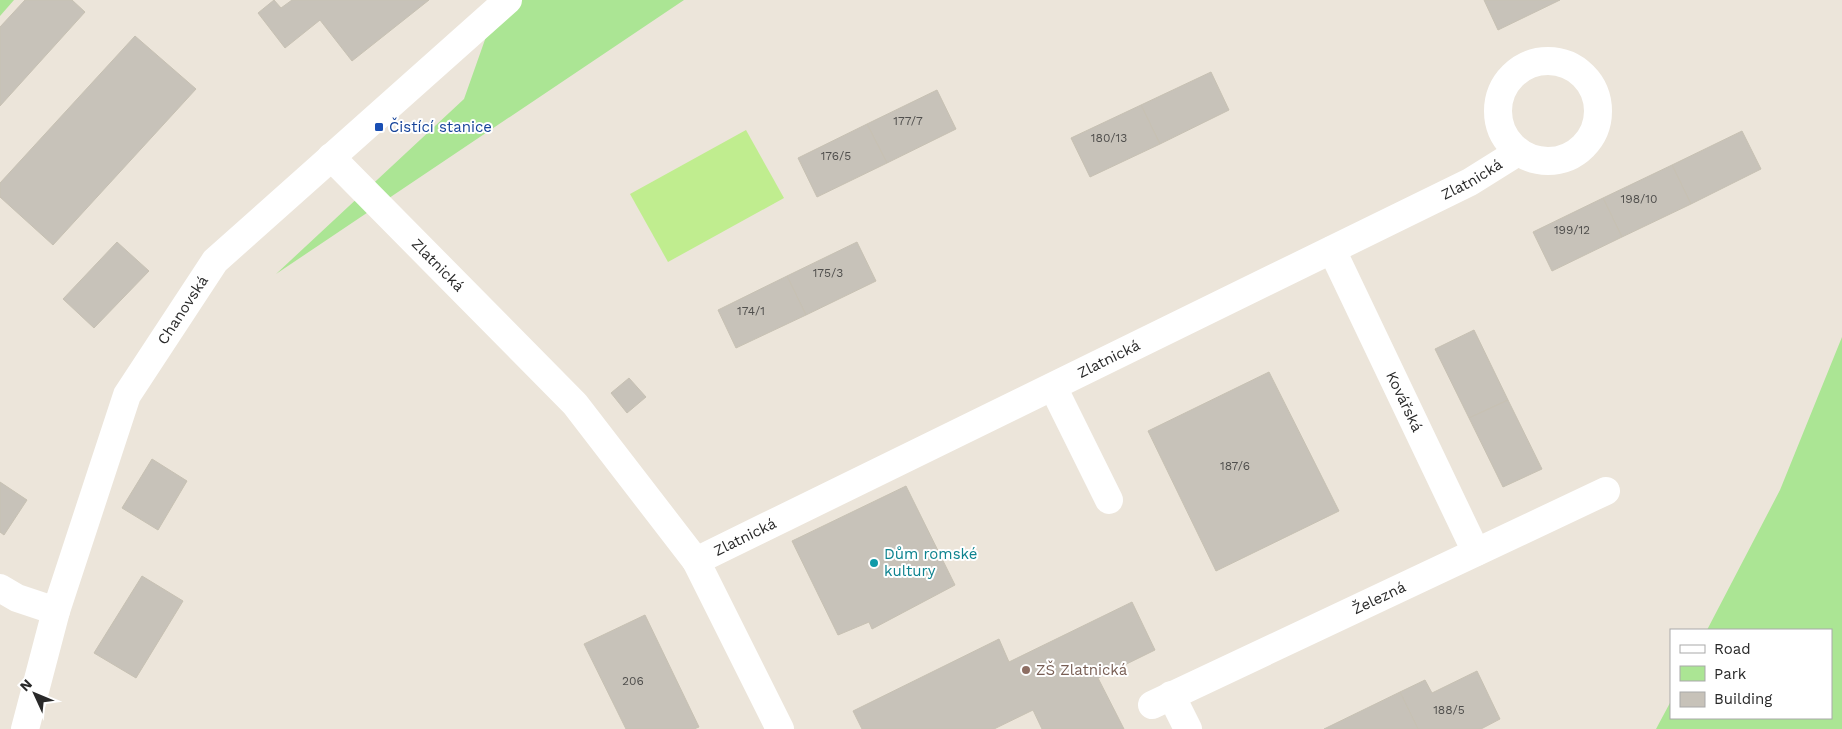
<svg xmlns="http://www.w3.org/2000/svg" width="1842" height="729" viewBox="0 0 1842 729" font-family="'Work Sans',sans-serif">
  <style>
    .green { fill: #abe594 }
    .pitch { fill: #c0ed8f }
    .building { fill: #c7c2b9; stroke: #c7c1b3 }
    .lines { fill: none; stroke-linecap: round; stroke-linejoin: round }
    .minor { stroke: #fff; stroke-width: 28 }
    .transit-dot { fill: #1a4fb4; stroke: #fff; stroke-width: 2 }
    .culture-dot { fill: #0f9aa8; stroke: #fff; stroke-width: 2 }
    .education-dot { fill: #8d6e63; stroke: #fff; stroke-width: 2 }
    .labels { text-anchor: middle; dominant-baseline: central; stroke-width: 4; stroke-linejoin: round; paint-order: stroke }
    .number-label { font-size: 12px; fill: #504f4d }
    .transit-label { font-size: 15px; fill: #164399; stroke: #fff; text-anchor: start }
    .street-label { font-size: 15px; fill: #292929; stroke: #fff }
    .culture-label { font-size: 15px; fill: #0d838f; stroke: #fff; text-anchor: start }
    .education-label { font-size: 15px; fill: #785e54; stroke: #fff; text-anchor: start }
  </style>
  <rect width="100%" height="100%" fill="#ece5da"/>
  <g class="green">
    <polygon points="0,0 14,0 0,16"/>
    <polygon points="499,0 684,0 276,274 464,99"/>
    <polygon points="1842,337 1842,729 1656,729 1671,701 1671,718 1831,718 1831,630 1707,630 1780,490"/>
  </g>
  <polygon class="pitch" points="746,130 784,198 668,262 630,194"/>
  <g class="building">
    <polygon points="25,0 72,0 85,12 0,106 0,27"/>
    <polygon points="274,0 281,8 292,0 429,0 352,61 320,20 285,48 258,13"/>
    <polygon points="1484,0 1560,0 1498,30"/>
    <polygon points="135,36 196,89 53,245 0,197 0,183"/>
    <polygon points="1211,72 1229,110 1160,144 1141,105"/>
    <polygon points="937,90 956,129 887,163 867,124"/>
    <polygon points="1141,105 1160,144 1090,177 1071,138"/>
    <polygon points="867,124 887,163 817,197 798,158"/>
    <polygon points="1742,131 1761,169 1691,204 1672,165"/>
    <polygon points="1672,165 1691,204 1622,237 1603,198"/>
    <polygon points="1603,198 1622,237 1552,271 1533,232"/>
    <polygon points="117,242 149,271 94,328 63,299"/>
    <polygon points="857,242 876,281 806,315 787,276"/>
    <polygon points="787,276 806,315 736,348 718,310"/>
    <polygon points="1474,330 1508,400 1469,418 1435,349"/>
    <polygon points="1269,372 1339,511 1216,571 1148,431"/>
    <polygon points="629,378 646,397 627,413 611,393"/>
    <polygon points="1508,400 1542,469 1503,487 1469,418"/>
    <polygon points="152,459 187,481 158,530 122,508"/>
    <polygon points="0,482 27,500 4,535 0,532"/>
    <polygon points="906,486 955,585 872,629 869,622 838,635 792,541"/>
    <polygon points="142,576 183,601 136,678 94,653"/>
    <polygon points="1132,602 1155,650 1098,678 1124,729 1042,729 1033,710 994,729 862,729 853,711 999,639 1009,662"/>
    <polygon points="645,615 699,727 694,729 626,729 584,644"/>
    <polygon points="1477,671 1500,719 1481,729 1418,729 1400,692 1425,680 1432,693"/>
    <polygon points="1400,692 1418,729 1324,729"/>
  </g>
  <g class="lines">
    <g class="minor">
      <circle cx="1548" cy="111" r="50"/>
      <path id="s1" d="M331,157L575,404L696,561L1470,182L1518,152"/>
      <path id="s2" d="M1332,250L1476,552"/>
      <polyline points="1053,387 1109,500"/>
      <polyline points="696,561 780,729"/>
      <polyline points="0,588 17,598 56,611"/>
      <polyline points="1171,695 1188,729"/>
      <path id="s3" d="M1152,705L1606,491"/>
      <path id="s4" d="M25,729L56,611L127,395L215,261L508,0"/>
    </g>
  </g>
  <rect class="transit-dot" x="374" y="122" width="10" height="10" rx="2.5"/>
  <circle class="culture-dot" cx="874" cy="563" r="5"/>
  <circle class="education-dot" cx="1026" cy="670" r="5"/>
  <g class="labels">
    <g class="number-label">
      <text x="908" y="121">177/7</text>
      <text x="1109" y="138">180/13</text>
      <text x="836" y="156">176/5</text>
      <text x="1639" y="199">198/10</text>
      <text x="1572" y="230">199/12</text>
      <text x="828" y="273">175/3</text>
      <text x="751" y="311">174/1</text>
      <text x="1235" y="466">187/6</text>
      <text x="633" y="681">206</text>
      <text x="1449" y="710">188/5</text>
    </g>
    <g class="transit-label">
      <text x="389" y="127">Čistící stanice</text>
    </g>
    <g class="street-label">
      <text stroke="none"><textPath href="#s1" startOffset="1410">Zlatnická</textPath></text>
      <text stroke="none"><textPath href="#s1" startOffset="152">Zlatnická</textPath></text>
      <text stroke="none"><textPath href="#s4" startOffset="451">Chanovská</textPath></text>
      <text stroke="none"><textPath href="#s1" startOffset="1005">Zlatnická</textPath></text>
      <text stroke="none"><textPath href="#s2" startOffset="168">Kovářská</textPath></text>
      <text stroke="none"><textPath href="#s1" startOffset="600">Zlatnická</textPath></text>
      <text stroke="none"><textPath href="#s3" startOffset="251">Železná</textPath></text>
    </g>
    <g class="culture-label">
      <text x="884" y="554">Dům romské<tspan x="884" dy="17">kultury</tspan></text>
    </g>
    <g class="education-label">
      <text x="1036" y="670">ZŠ Zlatnická</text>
    </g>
  </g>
  <rect x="1670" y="629" width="162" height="90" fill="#ffffff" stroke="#a9a9a9"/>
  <rect x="1680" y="645" width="25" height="8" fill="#ffffff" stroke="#a9a9a9"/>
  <text x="1714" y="654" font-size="15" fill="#292929">Road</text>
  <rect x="1680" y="666" width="25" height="15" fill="#abe594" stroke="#a9a9a9"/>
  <text x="1714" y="679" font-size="15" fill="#292929">Park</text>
  <rect x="1680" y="692" width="25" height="15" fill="#c7c2b9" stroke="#a9a9a9"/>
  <text x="1714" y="704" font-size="15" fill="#292929">Building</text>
  <g transform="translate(35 694) rotate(314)" stroke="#ffffff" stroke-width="4" paint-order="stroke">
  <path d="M0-4L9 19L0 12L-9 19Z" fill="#292929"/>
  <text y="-8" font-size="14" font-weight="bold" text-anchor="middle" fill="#292929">N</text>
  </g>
</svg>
